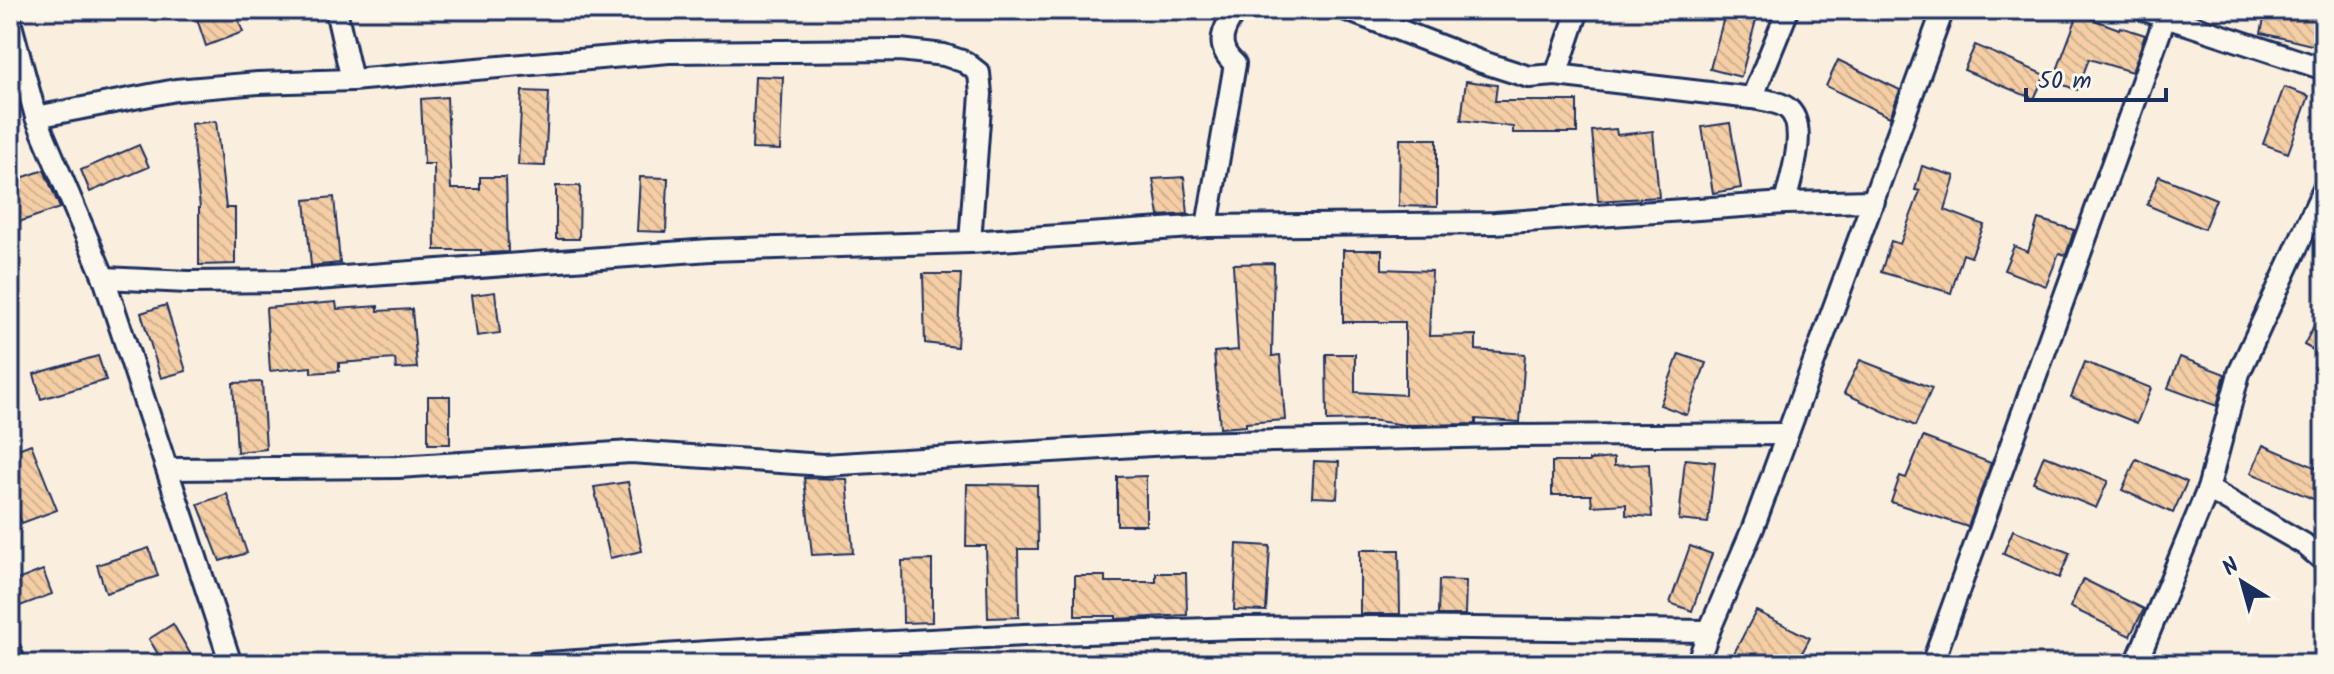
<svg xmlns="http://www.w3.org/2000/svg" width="2334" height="674" viewBox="0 0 2334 674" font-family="Kalam,sans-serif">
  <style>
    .building { fill: url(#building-back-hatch); stroke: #1b2f5e; stroke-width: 2 }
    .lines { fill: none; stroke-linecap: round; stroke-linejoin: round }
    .minor-casing { stroke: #1b2f5e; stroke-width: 26 }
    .minor { stroke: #fbf7ec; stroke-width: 20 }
  </style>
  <defs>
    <pattern id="building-back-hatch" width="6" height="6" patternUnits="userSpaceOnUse" patternTransform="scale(2)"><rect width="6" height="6" fill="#f5cea5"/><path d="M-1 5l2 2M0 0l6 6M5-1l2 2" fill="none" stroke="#d1b190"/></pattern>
  </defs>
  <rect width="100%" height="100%" fill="#faefde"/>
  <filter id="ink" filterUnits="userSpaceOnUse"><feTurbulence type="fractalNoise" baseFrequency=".0125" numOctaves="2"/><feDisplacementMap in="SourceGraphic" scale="16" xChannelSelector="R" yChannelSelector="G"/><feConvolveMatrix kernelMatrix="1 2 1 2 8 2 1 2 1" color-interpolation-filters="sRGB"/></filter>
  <g filter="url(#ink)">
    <g class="building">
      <polygon points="194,10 235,10 243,32 206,46"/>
      <polygon points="1726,10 1757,16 1741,77 1710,69"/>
      <polygon points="2266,10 2324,10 2324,48 2261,33"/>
      <polygon points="2078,14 2119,29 2120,27 2145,35 2132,72 2089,59 2077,90 2053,81"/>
      <polygon points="1975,45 2045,75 2034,99 1964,70"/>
      <polygon points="1838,60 1900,90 1890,117 1826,86"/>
      <polygon points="755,76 783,77 780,150 752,149"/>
      <polygon points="1466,81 1497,85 1495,101 1577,101 1577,133 1513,133 1513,127 1461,120"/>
      <polygon points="2284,87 2309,96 2288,153 2263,144"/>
      <polygon points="522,91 549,92 545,166 518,165"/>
      <polygon points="447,97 451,189 480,189 480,177 506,177 508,252 481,253 481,250 435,250 434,164 424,164 421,99"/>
      <polygon points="216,121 226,208 235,208 235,264 199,265 199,208 200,208 191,124"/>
      <polygon points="1730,123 1741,188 1713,193 1702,127"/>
      <polygon points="1616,129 1617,135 1653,131 1659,197 1598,201 1592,131"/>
      <polygon points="1400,139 1437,139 1437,207 1399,206"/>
      <polygon points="139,145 149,167 90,192 81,170"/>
      <polygon points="1922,166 1955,176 1945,210 1984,225 1971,257 1963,254 1951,293 1881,272 1891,241 1900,244 1920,191 1915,190"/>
      <polygon points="44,170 60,208 10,225 10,182"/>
      <polygon points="2159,176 2216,199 2204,229 2147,205"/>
      <polygon points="640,177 668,178 666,232 637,231"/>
      <polygon points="1184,177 1188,214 1159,216 1153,179"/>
      <polygon points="556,186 580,186 579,239 556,239"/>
      <polygon points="334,197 340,263 311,266 305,200"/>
      <polygon points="2038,219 2074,230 2066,255 2059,253 2046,286 2004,270 2014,246 2028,252"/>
      <polygon points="1343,250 1382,250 1382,269 1432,271 1429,336 1476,335 1476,350 1525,354 1520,422 1476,419 1476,424 1405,425 1370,420 1327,421 1326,354 1355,354 1355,392 1405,395 1405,322 1343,322"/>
      <polygon points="1274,263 1272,356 1280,355 1285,420 1246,423 1246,426 1220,428 1214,352 1238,350 1233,264"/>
      <polygon points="923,274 961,274 957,347 925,343"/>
      <polygon points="495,292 500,333 477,336 472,295"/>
      <polygon points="336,302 337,309 378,306 378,311 412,309 417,368 396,369 395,359 339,363 339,371 311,373 311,367 270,371 266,308"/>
      <polygon points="166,305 186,371 161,378 141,313"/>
      <polygon points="2324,306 2324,356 2304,345"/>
      <polygon points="1679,354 1706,363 1687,415 1660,405"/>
      <polygon points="98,356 106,380 41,399 34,374"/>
      <polygon points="2180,357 2225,374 2217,406 2168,388"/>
      <polygon points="1860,360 1932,388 1915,426 1844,393"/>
      <polygon points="2085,362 2151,388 2137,423 2071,397"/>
      <polygon points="262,382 266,449 237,452 233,383"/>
      <rect x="428" y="396" width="22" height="48"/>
      <polygon points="1923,437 1991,463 1968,527 1891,502 1900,476 1906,478"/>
      <polygon points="31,444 57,510 22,523 10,493 10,452"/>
      <polygon points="2263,445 2324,471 2324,487 2318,501 2251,473"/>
      <polygon points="2044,455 2108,481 2096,508 2033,482"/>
      <polygon points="1614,458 1614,466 1649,464 1652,517 1626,515 1626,504 1592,506 1591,495 1552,495 1552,462 1589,462 1589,460"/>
      <polygon points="1685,459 1715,462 1708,523 1679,520"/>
      <polygon points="2136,459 2187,482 2173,513 2122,490"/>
      <polygon points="1314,461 1339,462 1337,498 1312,497"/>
      <polygon points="1146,476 1146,525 1117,525 1117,477"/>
      <polygon points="804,478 847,479 853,553 812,555"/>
      <polygon points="628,482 642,551 610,558 594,487"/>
      <polygon points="967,484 1037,485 1038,549 1018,549 1019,617 988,618 986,546 966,546"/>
      <polygon points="227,494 247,553 220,561 198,504"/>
      <polygon points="2013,530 2070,553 2059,578 2003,554"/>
      <polygon points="1237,544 1270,546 1266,611 1234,610"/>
      <polygon points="1690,546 1712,554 1692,611 1670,603"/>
      <polygon points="149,548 158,576 106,593 97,565"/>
      <polygon points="1360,550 1399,550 1400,614 1360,614"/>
      <polygon points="932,560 932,622 903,623 902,561"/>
      <polygon points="43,570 52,594 20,606 12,582"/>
      <polygon points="1156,573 1186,573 1187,615 1116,619 1116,616 1075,616 1075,576 1105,576 1105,582 1156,582"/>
      <polygon points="2083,579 2144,609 2130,636 2070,607"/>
      <polygon points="1439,580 1466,581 1465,615 1438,615"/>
      <polygon points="1756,611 1810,638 1796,664 1747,664 1732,657"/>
      <polygon points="173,624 191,655 175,664 164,664 149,639"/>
    </g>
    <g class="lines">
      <defs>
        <g id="minor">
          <polyline points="336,10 352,80"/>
          <polyline points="1347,10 1482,62 1529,77 1556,75 1578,10"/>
          <polyline points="2144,10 2324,69"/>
          <polyline points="10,21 36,117 104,278 231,664"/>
          <polyline points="1556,75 1752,98 1788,10"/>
          <path d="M1752,98C1763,100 1778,101 1787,108C1810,125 1790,179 1785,203"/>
          <polyline points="36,117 176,90 258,83 352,80 669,52 900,50 944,55 965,62 979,73 981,94 970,242"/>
          <path d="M1207,226L1235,64C1214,46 1223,29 1236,10"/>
          <polyline points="104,278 188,282 290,281 710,250 970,242 1207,226 1495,223 1785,203 1874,201"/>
          <polyline points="168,469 398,467 631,452 824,465 1185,443 1508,436 1786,434"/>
          <polyline points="2208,489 2304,544 2324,561"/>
          <polyline points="10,651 15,664"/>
          <polyline points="533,664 708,652 1024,635 1240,628 1385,627 1709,631"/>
          <polyline points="1697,664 1709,631 1753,528 1943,10"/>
          <polyline points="1932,664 2165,18"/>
          <polyline points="2136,664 2208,489 2239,373 2324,188"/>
        </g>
      </defs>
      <use href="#minor" class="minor-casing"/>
      <use href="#minor" class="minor"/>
    </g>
  </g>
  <rect width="2334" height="674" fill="none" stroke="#fbf7ec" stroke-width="40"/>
  <rect x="20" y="20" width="2294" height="634" fill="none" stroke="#1b2f5e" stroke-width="3" filter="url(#ink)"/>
  <g transform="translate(2242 582) rotate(323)" stroke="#fbf7ec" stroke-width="6" paint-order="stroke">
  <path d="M0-6L14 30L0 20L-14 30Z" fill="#1b2f5e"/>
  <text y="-12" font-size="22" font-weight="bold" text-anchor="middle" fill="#1b2f5e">N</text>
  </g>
  <path d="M2026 88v12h140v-12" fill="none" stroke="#1b2f5e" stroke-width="4"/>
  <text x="2038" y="88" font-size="24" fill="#1b2f5e" stroke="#fbf7ec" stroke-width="6" paint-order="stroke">50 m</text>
</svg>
